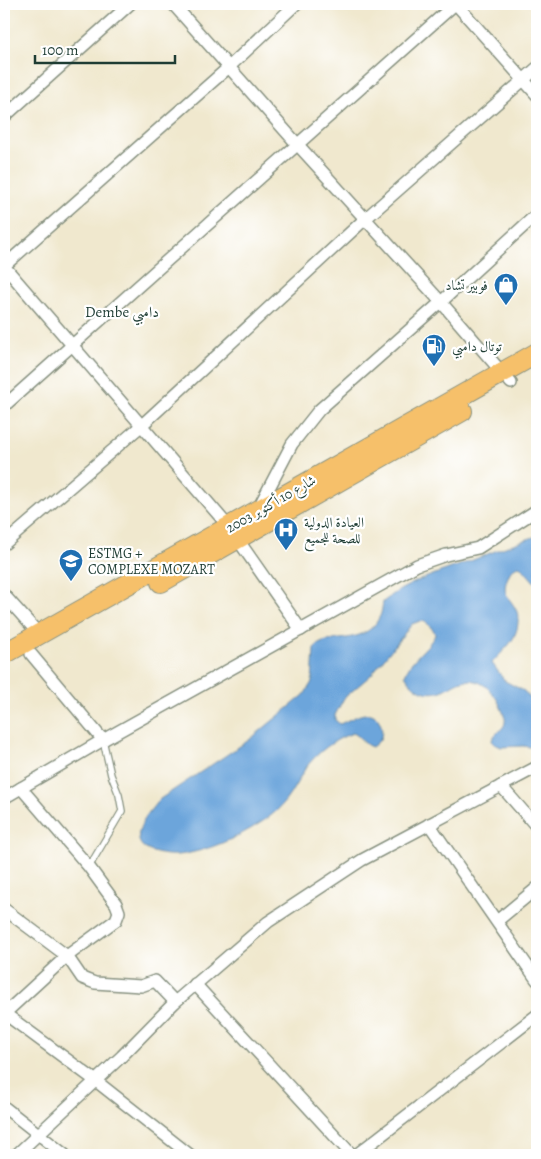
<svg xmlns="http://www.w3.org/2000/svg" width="541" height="1159" viewBox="0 0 541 1159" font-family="Alegreya,Amiri,serif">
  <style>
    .water { fill: #6ca5db; stroke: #467188 }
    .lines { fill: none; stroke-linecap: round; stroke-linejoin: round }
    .lane-casing { stroke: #889281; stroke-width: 8 }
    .street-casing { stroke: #889281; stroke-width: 14 }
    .highway-casing { stroke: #889281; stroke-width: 22 }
    .lane { stroke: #fff; stroke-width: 5.5 }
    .street { stroke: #fff; stroke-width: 11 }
    .highway { stroke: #f6c06b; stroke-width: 20 }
    .labels { text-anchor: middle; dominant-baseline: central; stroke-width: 4.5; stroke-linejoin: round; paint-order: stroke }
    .poi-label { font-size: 14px; fill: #1f3d34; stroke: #fff; text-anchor: start }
    .street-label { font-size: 14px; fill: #1f3d34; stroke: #fff }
    .neighbourhood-label { font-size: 15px; fill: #1f3d34; stroke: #fff }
  </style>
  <rect width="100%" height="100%" fill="#fff"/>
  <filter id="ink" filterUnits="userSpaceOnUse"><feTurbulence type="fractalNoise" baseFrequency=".02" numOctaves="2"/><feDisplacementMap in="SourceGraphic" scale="10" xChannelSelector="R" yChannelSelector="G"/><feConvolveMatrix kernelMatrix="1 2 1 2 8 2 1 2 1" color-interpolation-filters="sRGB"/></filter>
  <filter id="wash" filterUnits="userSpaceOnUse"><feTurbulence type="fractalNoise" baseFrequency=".0096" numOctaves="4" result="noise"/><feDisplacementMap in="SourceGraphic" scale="20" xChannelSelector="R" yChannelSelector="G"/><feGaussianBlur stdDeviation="1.12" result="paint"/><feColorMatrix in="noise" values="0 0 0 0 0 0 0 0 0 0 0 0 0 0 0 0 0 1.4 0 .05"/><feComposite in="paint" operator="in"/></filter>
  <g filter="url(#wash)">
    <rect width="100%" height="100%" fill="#f0e8ce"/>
    <path class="water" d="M537,536V585L521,567L518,566C513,568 510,571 508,577C500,596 511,597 517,612C519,618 518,627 516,632C512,645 500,653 492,663L505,681L524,691L537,706V748L523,746L501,747L493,743L492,740C494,733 505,729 505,722C506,718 503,713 502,710C496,694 482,676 462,681C456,682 450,687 444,690C427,697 414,690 405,675C410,659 427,650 435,635L434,631L426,622L420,621L412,624L371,675L344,698L335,715V720L340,724C349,720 362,712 371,714C382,717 385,735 378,742C376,744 374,745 372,747C362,744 361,736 353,733C336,738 315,754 305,769C294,787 287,804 269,817C246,833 219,847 190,853C178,856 165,856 153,852C123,843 147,813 160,799L249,740L304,695L312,682L314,649C323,632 364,648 379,618C382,613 382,607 383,602C406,582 439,573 468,562C491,553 513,543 537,536Z"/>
  </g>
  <g filter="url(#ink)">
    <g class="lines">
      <defs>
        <polyline id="lane" points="89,867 122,811 119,795 111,775 103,740"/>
        <g id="street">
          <polyline points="173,4 298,145 441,302 511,383"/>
          <polyline points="456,4 537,95"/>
          <polyline points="4,117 130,4"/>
          <polyline points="4,266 229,527 301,630"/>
          <polyline points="4,266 229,67 296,4"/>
          <polyline points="4,406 455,4"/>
          <polyline points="259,507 292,444 319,410 441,302 537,214"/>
          <polyline points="4,544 142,425 365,219 537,68"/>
          <polyline points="4,595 39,634"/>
          <polyline points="31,654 103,740"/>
          <polyline points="501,786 537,827"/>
          <polyline points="4,798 103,740 417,565 446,555 478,548 537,510"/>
          <polyline points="429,824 537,980"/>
          <polyline points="4,909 67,956 82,978 87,980 95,983 141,986 155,981 175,1002"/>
          <polyline points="497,921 537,888"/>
          <polyline points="195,984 352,1155"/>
          <polyline points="4,1013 96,1081 190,1155"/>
          <polyline points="4,1014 67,956 116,920 119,912 116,904 89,867 21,788"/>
          <polyline points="4,1107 65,1155"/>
          <polyline points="16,1155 122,1056 175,1002 268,922 362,860 537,767"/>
          <polyline points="356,1155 537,1015"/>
        </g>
        <g id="highway">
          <polyline points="161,582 462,411"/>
          <polyline points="4,654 537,353"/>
        </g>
      </defs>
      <use href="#lane" class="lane-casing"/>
      <use href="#street" class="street-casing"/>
      <use href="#highway" class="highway-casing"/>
      <use href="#lane" class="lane"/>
      <use href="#street" class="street"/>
      <use href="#highway" class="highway"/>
    </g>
  </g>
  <defs>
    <symbol id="shop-pin" viewBox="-11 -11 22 30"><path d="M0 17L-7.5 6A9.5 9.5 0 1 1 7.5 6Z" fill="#1f6fb2" stroke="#fff"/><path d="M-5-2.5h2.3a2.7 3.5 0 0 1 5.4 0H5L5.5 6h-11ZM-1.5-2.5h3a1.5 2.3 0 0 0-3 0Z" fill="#fff"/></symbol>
    <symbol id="fuel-pin" viewBox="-11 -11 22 30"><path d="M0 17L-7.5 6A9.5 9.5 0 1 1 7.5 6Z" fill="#1f6fb2" stroke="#fff"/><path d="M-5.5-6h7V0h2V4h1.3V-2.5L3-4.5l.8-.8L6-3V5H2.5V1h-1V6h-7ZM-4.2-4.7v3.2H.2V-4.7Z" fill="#fff"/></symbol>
    <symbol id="hospital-pin" viewBox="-11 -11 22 30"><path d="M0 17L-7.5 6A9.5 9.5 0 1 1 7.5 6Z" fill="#1f6fb2" stroke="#fff"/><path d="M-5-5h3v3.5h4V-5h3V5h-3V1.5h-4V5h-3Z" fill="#fff"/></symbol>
    <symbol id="school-pin" viewBox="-11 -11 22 30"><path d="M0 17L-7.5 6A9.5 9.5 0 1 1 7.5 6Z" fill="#1f6fb2" stroke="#fff"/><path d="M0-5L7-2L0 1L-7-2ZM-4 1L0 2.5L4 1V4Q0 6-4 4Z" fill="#fff"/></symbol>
  </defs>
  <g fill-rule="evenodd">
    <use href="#shop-pin" x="492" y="271" width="28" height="38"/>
    <use href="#fuel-pin" x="420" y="332" width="28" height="38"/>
    <use href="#hospital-pin" x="272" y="516" width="28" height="38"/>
    <use href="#school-pin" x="57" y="547" width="28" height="38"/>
  </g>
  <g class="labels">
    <g class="poi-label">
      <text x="488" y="285" text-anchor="end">فوبير تشاد</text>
      <text x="452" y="346">توتال دامبي</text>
      <text x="304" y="522">العيادة الدولية<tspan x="304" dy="16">للصحة للجميع</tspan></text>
      <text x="88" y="553">ESTMG +<tspan x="88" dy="16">COMPLEXE MOZART</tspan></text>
    </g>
    <g class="street-label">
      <text transform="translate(271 504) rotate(-30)">شارع 10 أكتوبر 2003</text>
    </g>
    <g class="neighbourhood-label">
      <text x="122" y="312">Dembe دامبي</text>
    </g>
  </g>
  <rect width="541" height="1159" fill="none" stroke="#fff" stroke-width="20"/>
  <path d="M35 55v8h140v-8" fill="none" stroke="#1f3d34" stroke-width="2.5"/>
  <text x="42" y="55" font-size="15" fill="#1f3d34" stroke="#ffffff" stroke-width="4" paint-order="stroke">100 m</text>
</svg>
